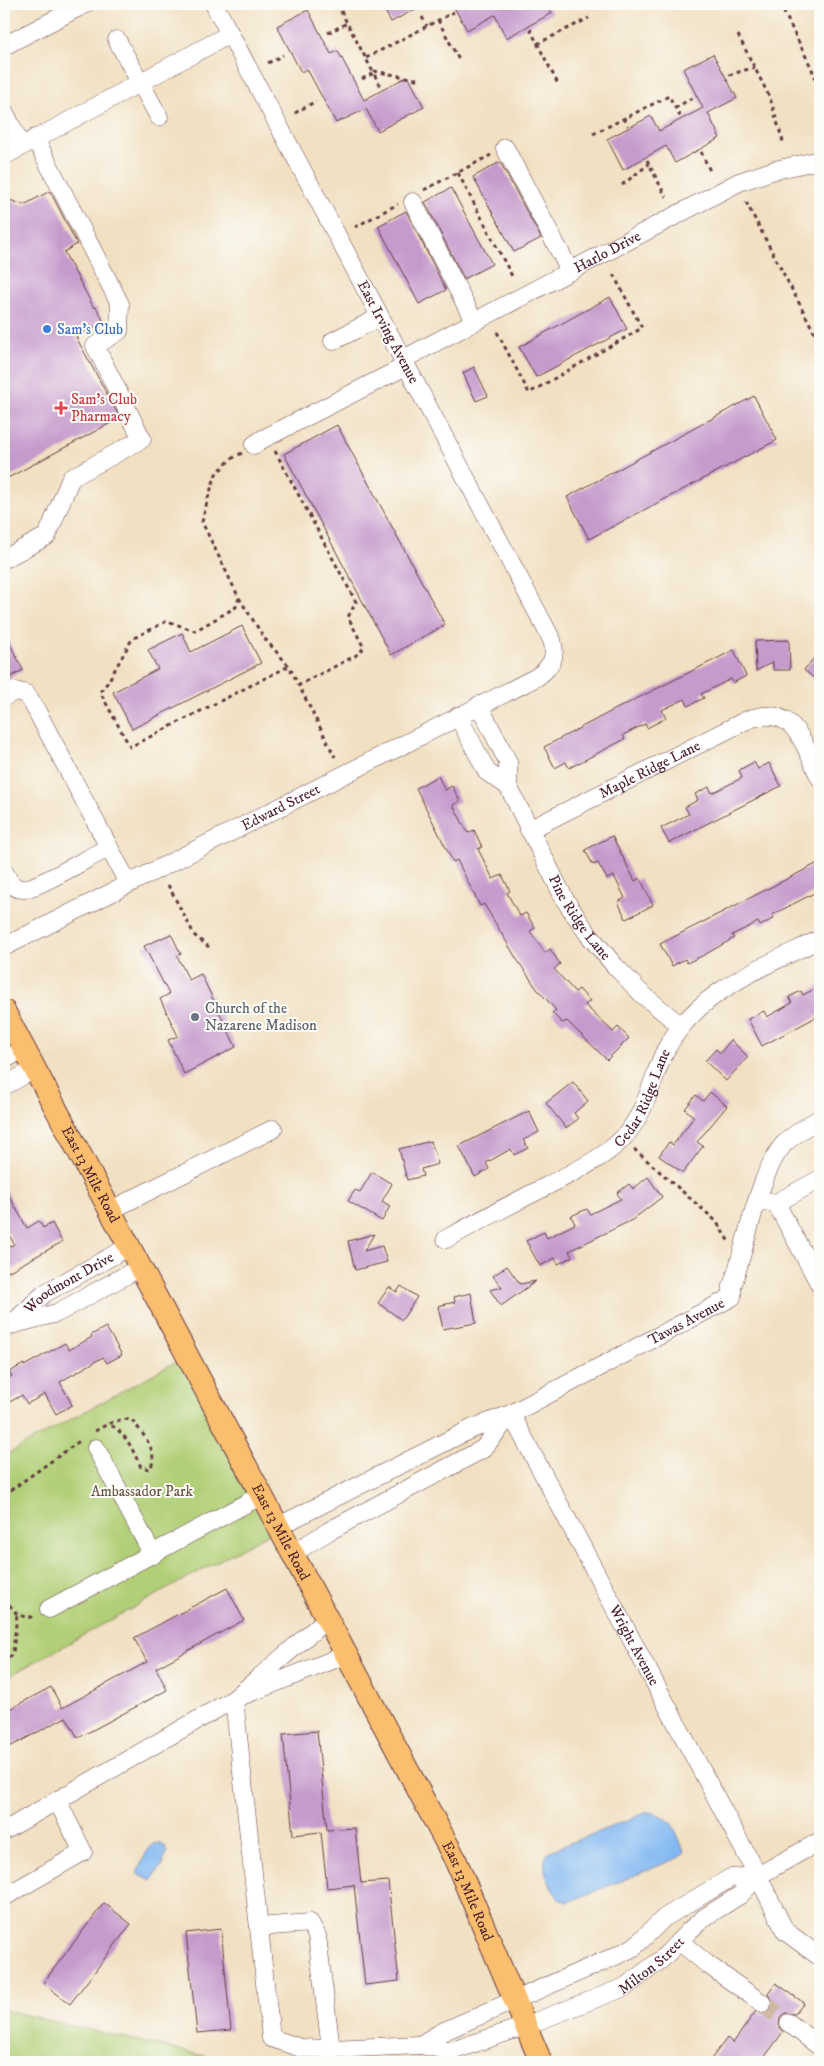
<svg xmlns="http://www.w3.org/2000/svg" width="824" height="2066" viewBox="0 0 824 2066" font-family="'IM FELL DW Pica',serif">
  <style>
    .green { fill: #b1cf76; stroke: #7e7750 }
    .water { fill: #83b9f2; stroke: #666c8e }
    .building { fill: #c59acc }
    .lines { fill: none; stroke-linecap: round; stroke-linejoin: round }
    .minor-tunnel { stroke: #d0b9a4; stroke-width: 18; stroke-dasharray: 18 9; stroke-linecap: butt }
    .minor-casing { stroke: #633c42; stroke-width: 19 }
    .major-casing { stroke: #633c42; stroke-width: 24 }
    .path { stroke: #633c42; stroke-width: 3; stroke-dasharray: 4 4; stroke-linecap: butt }
    .minor { stroke: #fff; stroke-width: 18 }
    .major { stroke: #fbbd6e; stroke-width: 22 }
    .shop-dot { fill: #3f7fe0; stroke: #fdfcf7; stroke-width: 2 }
    .health-dot { fill: #e0444e; stroke: #fdfcf7; stroke-width: 2 }
    .worship-dot { fill: #6b7280; stroke: #fdfcf7; stroke-width: 2 }
    .labels { text-anchor: middle; dominant-baseline: central; stroke-width: 4; stroke-linejoin: round; paint-order: stroke }
    .street-label { font-size: 15px; fill: #4a1f2b; stroke: #fdfcf7 }
    .shop-label { font-size: 15px; fill: #366cbe; stroke: #fdfcf7; text-anchor: start }
    .health-label { font-size: 15px; fill: #be3a42; stroke: #fdfcf7; text-anchor: start }
    .worship-label { font-size: 15px; fill: #5b616d; stroke: #fdfcf7; text-anchor: start }
    .park-label { font-size: 15px; fill: #695442; stroke: #fdfcf7 }
  </style>
  <rect width="100%" height="100%" fill="#fdfcf7"/>
  <filter id="ink" filterUnits="userSpaceOnUse"><feTurbulence type="fractalNoise" baseFrequency=".02" numOctaves="2"/><feDisplacementMap in="SourceGraphic" scale="10" xChannelSelector="R" yChannelSelector="G"/><feConvolveMatrix kernelMatrix="1 2 1 2 8 2 1 2 1" color-interpolation-filters="sRGB"/></filter>
  <filter id="wash" filterUnits="userSpaceOnUse"><feTurbulence type="fractalNoise" baseFrequency=".0096" numOctaves="4" result="noise"/><feDisplacementMap in="SourceGraphic" scale="20" xChannelSelector="R" yChannelSelector="G"/><feGaussianBlur stdDeviation="1.12" result="paint"/><feColorMatrix in="noise" values="0 0 0 0 0 0 0 0 0 0 0 0 0 0 0 0 0 1.4 0 .05"/><feComposite in="paint" operator="in"/></filter>
  <g filter="url(#wash)">
    <rect width="100%" height="100%" fill="#f1e0c2"/>
    <g class="green">
      <polygon points="186,1356 278,1528 4,1679 4,1456"/>
      <polygon points="4,2010 230,2062 4,2062"/>
    </g>
    <g class="water">
      <path d="M648,1812C673,1816 674,1828 683,1848L684,1853L678,1858L573,1900L567,1902L559,1899C550,1886 537,1864 550,1851Z"/>
      <polygon points="158,1842 166,1847 165,1849 168,1851 163,1861 164,1862 151,1881 137,1873 146,1853 154,1843 157,1845"/>
    </g>
    <g id="blocks">
      <g class="building">
        <polygon points="381,4 425,4 391,22"/>
        <polygon points="452,4 547,4 552,13 506,38 495,15 467,30"/>
        <polygon points="308,10 331,54 338,51 364,100 408,76 424,107 378,131 366,109 336,123 307,69 301,72 277,26"/>
        <polygon points="713,54 737,98 708,113 720,138 675,163 666,146 623,170 607,139 651,116 659,131 703,108 683,69"/>
        <polygon points="500,162 541,238 514,252 473,177"/>
        <polygon points="451,188 492,264 464,279 425,202"/>
        <polygon points="50,191 77,244 64,252 94,308 96,307 104,322 76,337 120,418 4,480 4,198 24,205"/>
        <polygon points="406,211 446,290 419,304 378,226"/>
        <polygon points="610,297 627,329 536,377 519,347"/>
        <polygon points="474,367 488,396 476,401 463,373"/>
        <polygon points="754,396 777,440 589,539 567,497"/>
        <polygon points="337,425 445,625 391,655 284,454"/>
        <polygon points="242,626 261,663 132,729 113,692 158,669 148,650 182,633 191,652"/>
        <polygon points="4,632 23,670 4,681"/>
        <polygon points="789,640 790,670 773,670 773,662 756,671 755,641"/>
        <polygon points="734,650 746,676 733,683 731,679 701,694 704,698 688,706 685,699 662,710 666,718 647,728 645,724 623,735 625,739 569,768 566,762 555,768 544,747 610,712"/>
        <polygon points="820,651 820,683 804,670"/>
        <polygon points="754,762 758,769 769,763 781,786 669,843 661,828 689,814 685,807 698,800 695,794 709,787 712,793 742,778 739,770"/>
        <polygon points="438,776 445,790 452,786 460,801 453,805 468,833 474,830 482,847 478,849 493,879 502,875 510,891 507,893 520,916 526,913 535,928 530,931 545,953 550,949 560,964 554,969 575,992 579,989 590,1001 585,1005 613,1032 618,1027 629,1038 607,1060 567,1021 562,1023 552,1013 556,1010 537,989 516,958 484,904 480,906 457,860 453,862 416,788"/>
        <polygon points="612,836 635,881 640,878 653,905 626,919 618,902 625,898 614,876 607,879 598,863 593,865 585,850"/>
        <polygon points="820,862 820,890 772,915 774,918 760,926 758,922 732,935 734,938 704,955 687,963 685,959 672,966 660,944"/>
        <polygon points="171,934 181,954 177,956 189,980 201,974 236,1047 184,1074 168,1040 178,1036 160,999 169,994 144,946"/>
        <polygon points="820,986 820,1015 762,1046 748,1019 764,1011 767,1017 792,1003 789,997 801,991 803,995"/>
        <polygon points="731,1040 748,1057 726,1081 705,1061 716,1049 720,1053"/>
        <polygon points="573,1082 588,1101 574,1113 578,1119 566,1128 546,1103"/>
        <polygon points="710,1092 727,1106 697,1142 703,1146 683,1173 659,1156 669,1142 673,1145 694,1117 685,1109 696,1095 703,1101"/>
        <polygon points="529,1111 539,1132 523,1140 528,1148 514,1155 511,1149 486,1163 489,1169 475,1177 459,1146"/>
        <polygon points="431,1141 438,1164 421,1169 423,1176 407,1180 399,1149"/>
        <polygon points="372,1172 392,1184 382,1201 390,1206 382,1221 348,1201 355,1190 360,1192"/>
        <polygon points="648,1177 662,1197 632,1220 569,1251 572,1257 558,1264 555,1258 540,1266 526,1241 544,1232 547,1238 575,1224 571,1216 587,1209 590,1214 621,1199 617,1193 629,1184 633,1189"/>
        <polygon points="4,1187 27,1228 39,1221 43,1228 52,1223 62,1242 4,1274 4,1250 14,1244 4,1225"/>
        <polygon points="374,1234 364,1251 382,1246 387,1262 355,1270 348,1241"/>
        <polygon points="507,1266 520,1284 536,1281 501,1306 490,1290 502,1287 493,1276"/>
        <polygon points="401,1286 417,1297 402,1320 378,1303 389,1287 397,1292"/>
        <polygon points="471,1293 476,1323 443,1329 438,1306 455,1302 454,1297"/>
        <polygon points="106,1327 122,1355 107,1363 103,1357 60,1382 72,1405 56,1414 45,1394 27,1404 22,1395 8,1403 4,1396 4,1381 12,1376 9,1372 24,1364 24,1366 65,1343 69,1350 92,1337 91,1335"/>
        <polygon points="227,1588 244,1620 156,1668 167,1690 78,1738 66,1717 4,1750 4,1712 51,1687 62,1708 147,1662 134,1638"/>
        <polygon points="317,1731 327,1830 355,1828 361,1883 388,1881 399,1981 365,1985 354,1885 327,1888 321,1832 293,1835 283,1734"/>
        <polygon points="104,1903 131,1924 70,2004 43,1983"/>
        <polygon points="221,1929 231,2030 197,2033 186,1933"/>
        <polygon points="776,1983 804,2003 795,2014 785,2013 780,2017 779,2027 783,2032 761,2062 709,2062 727,2038 733,2043 756,2011 762,2014 770,2010 773,2004 768,1994"/>
      </g>
    </g>
  </g>
  <g filter="url(#ink)">
    <use href="#blocks" fill-opacity="0" stroke="#633c42" stroke-width="1"/>
    <g class="lines">
      <polyline class="minor-tunnel" points="762,2003 789,2023"/>
      <defs>
        <g id="minor">
          <polyline points="117,40 159,117"/>
          <polyline points="4,46 85,4"/>
          <polyline points="4,111 21,145"/>
          <polyline points="505,148 570,271"/>
          <polyline points="4,156 230,34"/>
          <polyline points="413,202 474,321"/>
          <polyline points="333,341 380,317"/>
          <path id="s1" d="M402,360L739,182L775,170L820,160"/>
          <polyline points="254,445 261,440 406,366"/>
          <polyline points="4,559 47,536 71,478 142,439 95,346 119,331 120,304 35,138"/>
          <polyline points="4,697 15,691 26,694 33,704 128,883"/>
          <path id="s2" d="M479,705L508,762V786L565,900L588,934L615,966L642,994L681,1026"/>
          <polyline points="458,716 487,772 508,786"/>
          <path id="s3" d="M529,830L747,720C794,702 803,743 820,778"/>
          <path d="M4,871C8,879 12,889 23,889C38,888 91,856 108,848"/>
          <path id="s4" d="M4,947L537,677C552,666 557,657 552,640L214,4"/>
          <polyline points="4,1060 24,1048"/>
          <polyline points="4,1086 35,1069"/>
          <polyline points="758,1200 776,1203 820,1285"/>
          <polyline points="776,1203 820,1179"/>
          <polyline points="111,1210 273,1129"/>
          <path id="s5" d="M446,1239C479,1221 513,1203 547,1186C573,1172 603,1159 623,1138C646,1113 651,1082 664,1053C694,992 764,967 820,939"/>
          <path id="s6" d="M14,1322L45,1293L130,1246"/>
          <polyline points="4,1329 11,1325 57,1313 141,1267"/>
          <path id="s7" d="M511,1414L758,1876L785,1931L820,1957"/>
          <polyline points="96,1448 153,1555"/>
          <path id="s8" d="M279,1526L471,1429L511,1414L732,1297V1286C746,1247 758,1175 783,1145C794,1134 807,1126 820,1118"/>
          <polyline points="293,1553 329,1531 483,1449 511,1414"/>
          <polyline points="49,1609 262,1495"/>
          <polyline points="328,1618 234,1699 348,1654"/>
          <path id="s9" d="M4,1831L234,1699L271,2038L301,2048L331,2049L420,2045L452,2051L525,2026L625,1987L662,1959L690,1930L705,1917L740,1895L758,1876L820,1841"/>
          <polyline points="4,1897 83,1852 57,1800"/>
          <polyline points="259,1927 310,1923 317,1936 331,2049"/>
          <polyline points="679,1941 707,1964 762,2003"/>
          <polyline points="789,2023 820,2047"/>
          <polyline points="420,2045 442,2032 620,1954 634,1947 664,1918 730,1878 758,1876"/>
        </g>
        <g id="major">
          <path id="s10" d="M4,1011L455,1859L541,2062"/>
        </g>
      </defs>
      <use href="#minor" class="minor-casing"/>
      <use href="#major" class="major-casing"/>
      <g class="path">
        <polyline points="337,4 382,89"/>
        <polyline points="780,4 811,67 820,90"/>
        <polyline points="422,17 427,26"/>
        <polyline points="438,20 459,60"/>
        <polyline points="530,29 558,84"/>
        <polyline points="328,33 347,23"/>
        <polyline points="738,35 770,98 784,145"/>
        <polyline points="537,44 589,18"/>
        <polyline points="366,58 454,12"/>
        <polyline points="268,63 283,55"/>
        <polyline points="374,71 421,80"/>
        <polyline points="729,75 755,67"/>
        <polyline points="362,79 374,73"/>
        <polyline points="675,108 696,96"/>
        <polyline points="295,113 316,101"/>
        <polyline points="624,118 628,126"/>
        <polyline points="593,134 669,96 681,118"/>
        <polyline points="701,152 711,173"/>
        <polyline points="647,160 666,197"/>
        <polyline points="458,173 513,278"/>
        <polyline points="622,185 649,164"/>
        <polyline points="424,190 491,155"/>
        <polyline points="746,202 820,343"/>
        <polyline points="355,227 398,204"/>
        <polyline points="497,332 529,393 642,328 612,272"/>
        <polyline points="275,451 356,602 348,617 364,648 355,656 299,685"/>
        <polyline points="242,453 231,459 216,474 208,498 202,522 239,598 236,607 195,631 167,621 132,639 108,682 100,692 130,747 289,666"/>
        <polyline points="239,598 265,639 289,666 335,757"/>
        <polyline points="168,885 195,936 209,947"/>
        <polyline points="634,1149 716,1221 729,1242"/>
        <path d="M95,1431C106,1425 119,1417 132,1420C142,1433 160,1452 150,1469L141,1467C131,1448 128,1435 108,1423"/>
        <polyline points="4,1495 81,1440"/>
        <polyline points="4,1599 17,1614 28,1618 35,1615"/>
        <polyline points="4,1664 13,1653 17,1614"/>
      </g>
      <use href="#minor" class="minor"/>
      <use href="#major" class="major"/>
    </g>
  </g>
  <circle class="shop-dot" cx="47" cy="329" r="5"/>
  <path class="health-dot" d="M58.5 400.5h5v5h5v5h-5v5h-5v-5h-5v-5h5z"/>
  <circle class="worship-dot" cx="195" cy="1017" r="5"/>
  <g class="labels">
    <g class="street-label">
      <text stroke="none"><textPath href="#s1" startOffset="232">Harlo Drive</textPath></text>
      <text transform="translate(388 332) rotate(62)">East Irving Avenue</text>
      <text stroke="none"><textPath href="#s3" startOffset="135">Maple Ridge Lane</textPath></text>
      <text stroke="none"><textPath href="#s4" startOffset="310">Edward Street</textPath></text>
      <text stroke="none"><textPath href="#s2" startOffset="238">Pine Ridge Lane</textPath></text>
      <text stroke="none"><textPath href="#s5" startOffset="249">Cedar Ridge Lane</textPath></text>
      <text stroke="none"><textPath href="#s10" startOffset="185">East 13 Mile Road</textPath></text>
      <text stroke="none"><textPath href="#s6" startOffset="68">Woodmont Drive</textPath></text>
      <text stroke="none"><textPath href="#s8" startOffset="456">Tawas Avenue</textPath></text>
      <text stroke="none"><textPath href="#s10" startOffset="590">East 13 Mile Road</textPath></text>
      <text stroke="none"><textPath href="#s7" startOffset="262">Wright Avenue</textPath></text>
      <text stroke="none"><textPath href="#s10" startOffset="995">East 13 Mile Road</textPath></text>
      <text stroke="none"><textPath href="#s9" startOffset="1008">Milton Street</textPath></text>
    </g>
    <g class="shop-label">
      <text x="57" y="329">Sam's Club</text>
    </g>
    <g class="health-label">
      <text x="71" y="399">Sam's Club<tspan x="71" dy="17">Pharmacy</tspan></text>
    </g>
    <g class="worship-label">
      <text x="205" y="1008">Church of the<tspan x="205" dy="17">Nazarene Madison</tspan></text>
    </g>
    <g class="park-label">
      <text x="142" y="1491">Ambassador Park</text>
    </g>
  </g>
  <rect width="824" height="2066" fill="none" stroke="#fdfcf7" stroke-width="20"/>
</svg>
